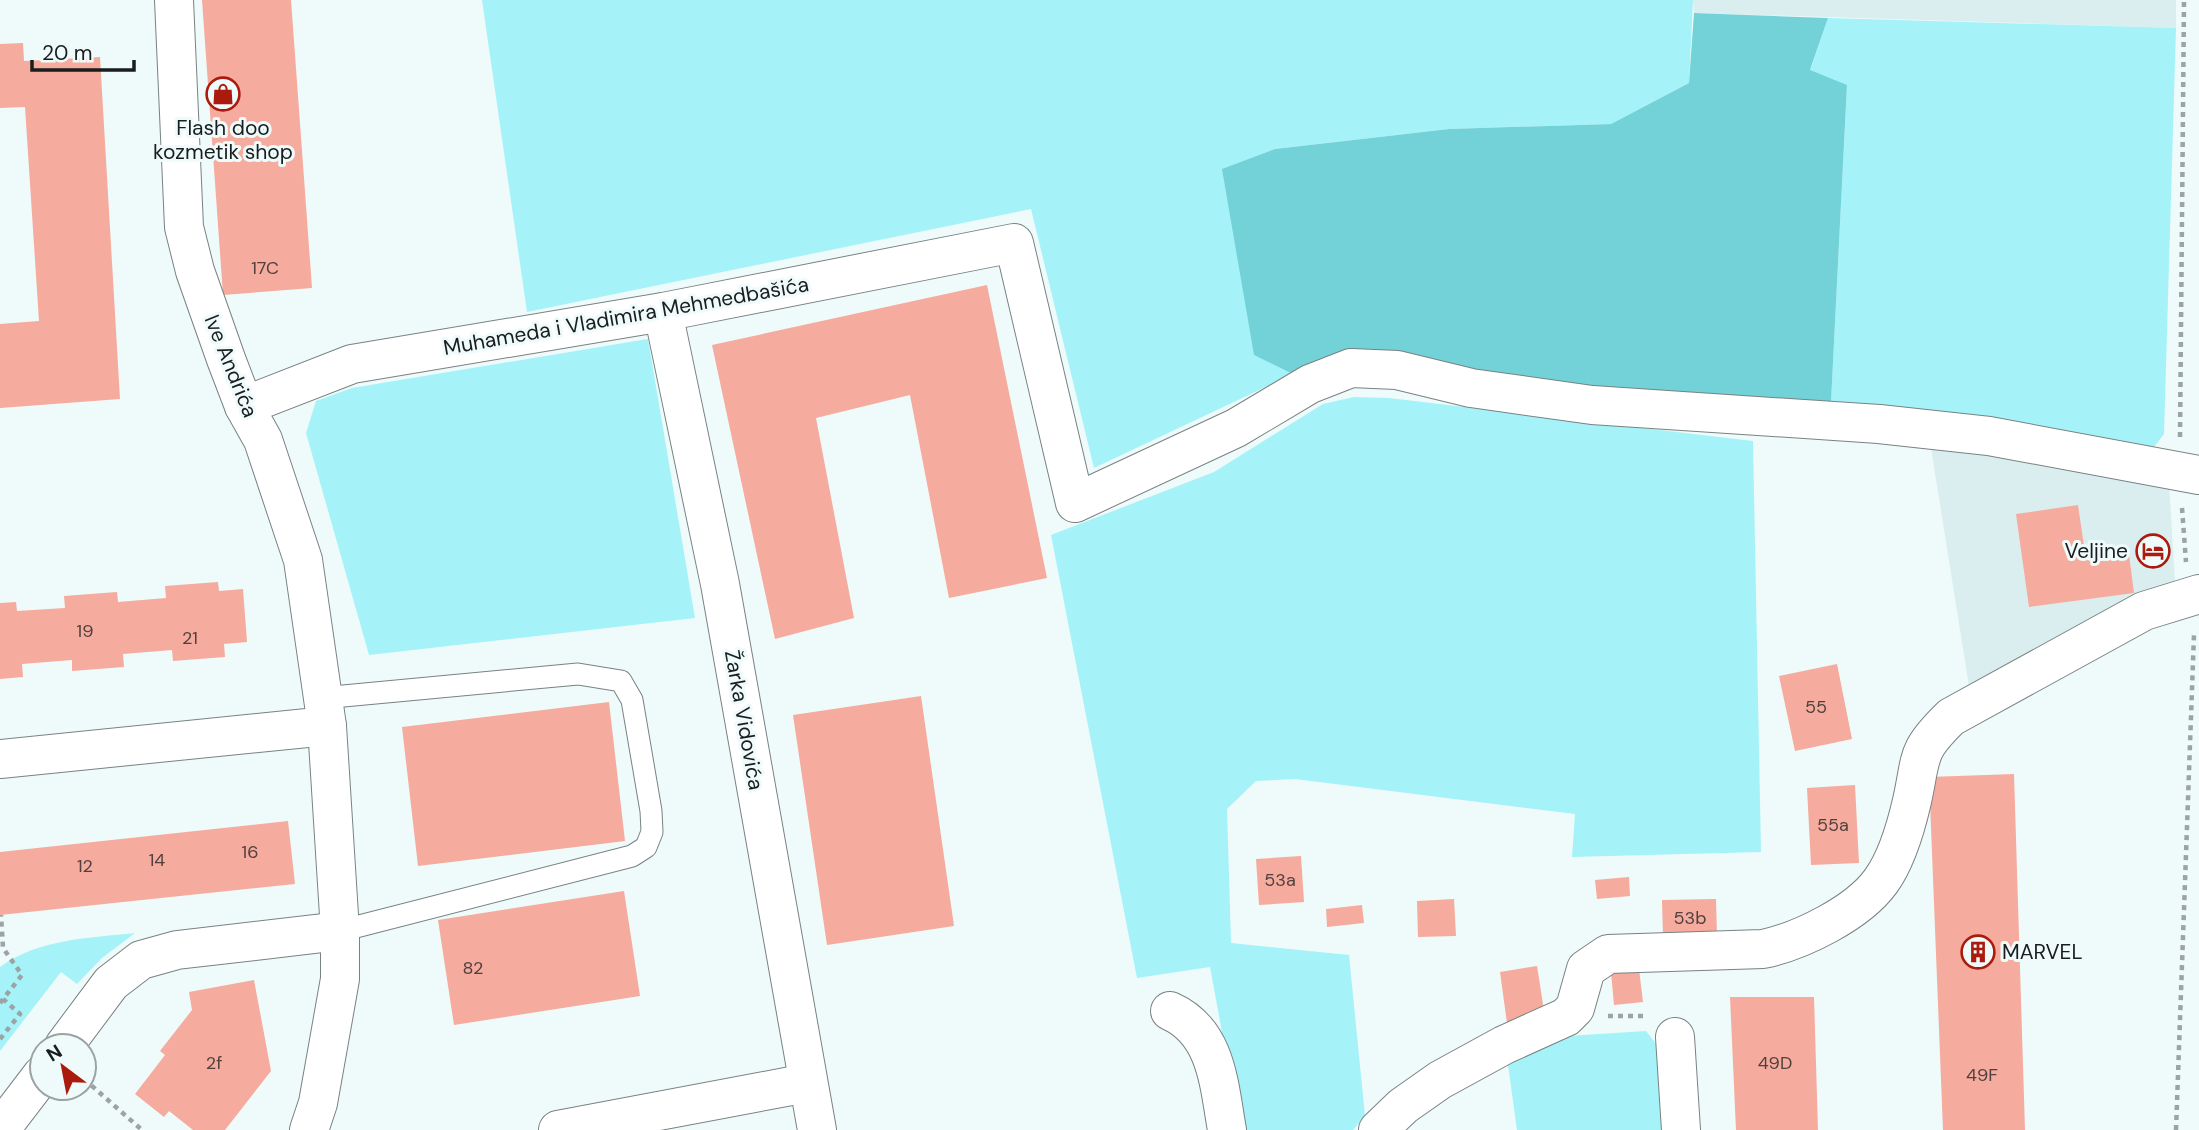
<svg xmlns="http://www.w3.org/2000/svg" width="2199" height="1130" viewBox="0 0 2199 1130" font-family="'DM Sans',sans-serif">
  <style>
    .built { fill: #daeeef }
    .green { fill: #a5f3f8 }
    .forest { fill: #73d2d7 }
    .building { fill: #f5ab9e }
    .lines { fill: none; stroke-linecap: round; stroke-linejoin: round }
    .service-casing { stroke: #798283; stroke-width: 23 }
    .minor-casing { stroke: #798283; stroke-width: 40 }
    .path { stroke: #9ba3a4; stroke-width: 4.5; stroke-dasharray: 5 5; stroke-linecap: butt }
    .service { stroke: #fff; stroke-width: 21 }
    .minor { stroke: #fff; stroke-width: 38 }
    .labels { text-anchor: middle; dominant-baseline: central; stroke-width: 6; stroke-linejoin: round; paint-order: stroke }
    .number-label { font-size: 18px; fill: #51403e }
    .poi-label { font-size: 21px; fill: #1a1d1e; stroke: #effafa }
    .street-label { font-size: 21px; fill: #1a1d1e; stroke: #effafa }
  </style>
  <rect width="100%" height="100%" fill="#effafa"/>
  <g class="built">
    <polygon points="1693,0 2176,0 2176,28 1694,13"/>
    <polygon points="1931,448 2000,454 2169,484 2175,581 1969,686"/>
  </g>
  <g class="green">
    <polygon points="482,0 1693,0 1689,83 1611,124 1449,129 1275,149 1293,374 1094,468 1031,209 527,312"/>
    <polygon points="1828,18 2176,28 2164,434 2154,447 1831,402 1847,86 1810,71"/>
    <polygon points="648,339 695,618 369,655 306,433 316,401 352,388"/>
    <polygon points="1354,397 1389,398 1753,441 1761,852 1572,857 1575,814 1295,779 1256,781 1227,809 1231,943 1349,955 1365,1116 1353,1130 1240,1130 1210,967 1137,978 1051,535 1214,472 1323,404"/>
    <path d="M135,933L102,958L77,984L61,972L0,1051V967C38,939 89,938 135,933Z"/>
    <polygon points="1646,1031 1657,1045 1662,1130 1517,1130 1508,1065 1568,1036"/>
  </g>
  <polygon class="forest" points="1694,13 1828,18 1810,70 1847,85 1831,402 1550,388 1370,350 1293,374 1254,355 1222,169 1275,149 1449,129 1611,124 1689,83"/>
  <g class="building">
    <polygon points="202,0 291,0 312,288 223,295"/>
    <polygon points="23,43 24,61 100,57 120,399 0,408 0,324 39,321 25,107 0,108 0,44"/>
    <polygon points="987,285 1047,578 949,598 910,395 816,418 854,618 775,639 712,345"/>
    <polygon points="2078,505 2085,553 2128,547 2134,593 2029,607 2016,514"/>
    <polygon points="218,582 219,591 243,589 247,642 224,644 225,657 173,661 172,650 123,654 124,667 72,671 72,660 22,664 23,677 0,679 0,603 16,602 17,611 65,608 64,596 117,592 118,602 166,598 165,586"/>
    <polygon points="1837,664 1852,739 1795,751 1779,676"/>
    <polygon points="921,696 954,926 827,945 793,715"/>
    <polygon points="609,702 625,841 418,866 402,727"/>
    <polygon points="2014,774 2025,1130 1943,1130 1929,777"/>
    <polygon points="1855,785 1859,863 1811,865 1807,788"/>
    <polygon points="288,821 295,884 0,915 0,852"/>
    <polygon points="1301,856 1304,902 1259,905 1256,859"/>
    <polygon points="1629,877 1630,896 1597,899 1595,880"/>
    <polygon points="624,891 640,996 454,1025 438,920"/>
    <polygon points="1454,899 1456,936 1418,937 1417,901"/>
    <polygon points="1716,899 1717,936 1663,937 1662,900"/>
    <polygon points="1362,905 1364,923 1327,927 1326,909"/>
    <polygon points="1537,966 1545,1017 1507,1023 1500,972"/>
    <polygon points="1639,969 1643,1002 1614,1005 1611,972"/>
    <polygon points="254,980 271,1071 225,1130 193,1130 169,1111 164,1117 135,1094 165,1055 160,1051 192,1010 189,992"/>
    <polygon points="1730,997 1814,997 1818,1130 1736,1130"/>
  </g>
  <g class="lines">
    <defs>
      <polyline id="service" points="322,698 578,674 621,681 632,700 651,811 652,832 646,847 632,856 340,931"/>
      <g id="minor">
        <polyline points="174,0 184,227 195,271 226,359 244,406 263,440 303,560 327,726 340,931 340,979 318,1103 309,1130"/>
        <polyline points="663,312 720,584 817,1130"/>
        <polyline points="244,406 352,364 663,312 1014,243 1075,503 1236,428 1310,384 1351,368 1397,370 1471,388 1592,405 1879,424 1989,436 2199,475"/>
        <polyline points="0,759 327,726"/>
        <path d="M1170,1011C1217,1032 1219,1085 1227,1130"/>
        <polyline points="1675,1037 1681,1130"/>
        <polyline points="64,1046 111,983 141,960 177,950 340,931"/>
        <polyline points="0,1130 42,1075"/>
        <polyline points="558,1130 807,1083"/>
        <path d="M1378,1130L1403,1106L1440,1080L1504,1045L1566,1017L1575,1008L1586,969L1608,954L1763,949C1801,941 1858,913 1881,881C1897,859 1906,827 1912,801C1922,756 1915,752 1951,717L2144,611L2199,594"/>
      </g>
    </defs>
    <use href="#service" class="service-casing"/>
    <use href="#minor" class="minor-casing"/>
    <g class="path">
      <polyline points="2180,437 2184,0"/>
      <polyline points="2182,508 2186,562"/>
      <polyline points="0,1003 22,975 3,948 1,915"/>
      <polyline points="1608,1016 1648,1016"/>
      <polyline points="0,1039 20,1014 3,999"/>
      <polyline points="84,1079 142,1130"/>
      <polyline points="2176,1130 2194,634"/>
    </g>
    <use href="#service" class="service"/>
    <use href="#minor" class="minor"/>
  </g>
  <defs>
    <symbol id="shop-ring" viewBox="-11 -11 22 22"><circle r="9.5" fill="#effafa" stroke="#ab1b0d" stroke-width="1.5"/><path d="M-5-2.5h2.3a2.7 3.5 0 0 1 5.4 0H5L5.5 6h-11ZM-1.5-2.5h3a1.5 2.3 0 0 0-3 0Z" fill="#ab1b0d"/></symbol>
    <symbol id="hotel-ring" viewBox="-11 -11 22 22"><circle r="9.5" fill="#effafa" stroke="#ab1b0d" stroke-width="1.5"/><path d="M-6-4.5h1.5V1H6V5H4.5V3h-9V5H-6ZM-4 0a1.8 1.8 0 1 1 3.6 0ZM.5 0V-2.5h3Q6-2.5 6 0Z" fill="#ab1b0d"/></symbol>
    <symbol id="building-ring" viewBox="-11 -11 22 22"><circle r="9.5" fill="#effafa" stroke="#ab1b0d" stroke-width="1.5"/><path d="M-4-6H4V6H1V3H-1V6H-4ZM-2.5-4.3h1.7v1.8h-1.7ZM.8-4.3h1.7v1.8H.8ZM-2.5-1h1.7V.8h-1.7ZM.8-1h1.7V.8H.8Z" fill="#ab1b0d"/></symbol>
  </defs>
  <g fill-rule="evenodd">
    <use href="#shop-ring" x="204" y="75" width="38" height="38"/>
    <use href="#hotel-ring" x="2134" y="532" width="38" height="38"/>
    <use href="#building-ring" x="1959" y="933" width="38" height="38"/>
  </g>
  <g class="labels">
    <g class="number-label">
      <text x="265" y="268">17C</text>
      <text x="85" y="631">19</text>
      <text x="190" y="638">21</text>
      <text x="1816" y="707">55</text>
      <text x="1833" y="825">55a</text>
      <text x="250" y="852">16</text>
      <text x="157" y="860">14</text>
      <text x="85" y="866">12</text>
      <text x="1280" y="880">53a</text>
      <text x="1690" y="918">53b</text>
      <text x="473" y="968">82</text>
      <text x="214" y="1063">2f</text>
      <text x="1775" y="1063">49D</text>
      <text x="1982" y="1075">49F</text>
    </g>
    <g class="poi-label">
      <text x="223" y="128">Flash doo<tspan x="223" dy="24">kozmetik shop</tspan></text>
      <text x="2128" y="551" text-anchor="end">Veljine</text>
      <text x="2002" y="952" text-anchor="start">MARVEL</text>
    </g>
    <g class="street-label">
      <text transform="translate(626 316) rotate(-10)">Muhameda i Vladimira Mehmedbašića</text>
      <text transform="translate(231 366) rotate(68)">Ive Andrića</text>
      <text transform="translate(744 720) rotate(80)">Žarka Vidovića</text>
    </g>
  </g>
  <g transform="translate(63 1067) rotate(328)"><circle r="33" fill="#effafa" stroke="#9aa2a2" stroke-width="2"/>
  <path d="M0-5L12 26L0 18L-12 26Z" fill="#ab1b0d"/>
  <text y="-10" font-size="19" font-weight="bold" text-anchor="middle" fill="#1a1d1e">N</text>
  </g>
  <path d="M32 60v10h102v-10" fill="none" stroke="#1a1d1e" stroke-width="3.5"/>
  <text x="42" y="60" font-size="21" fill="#1a1d1e" stroke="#effafa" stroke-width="5" paint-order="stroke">20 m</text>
</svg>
